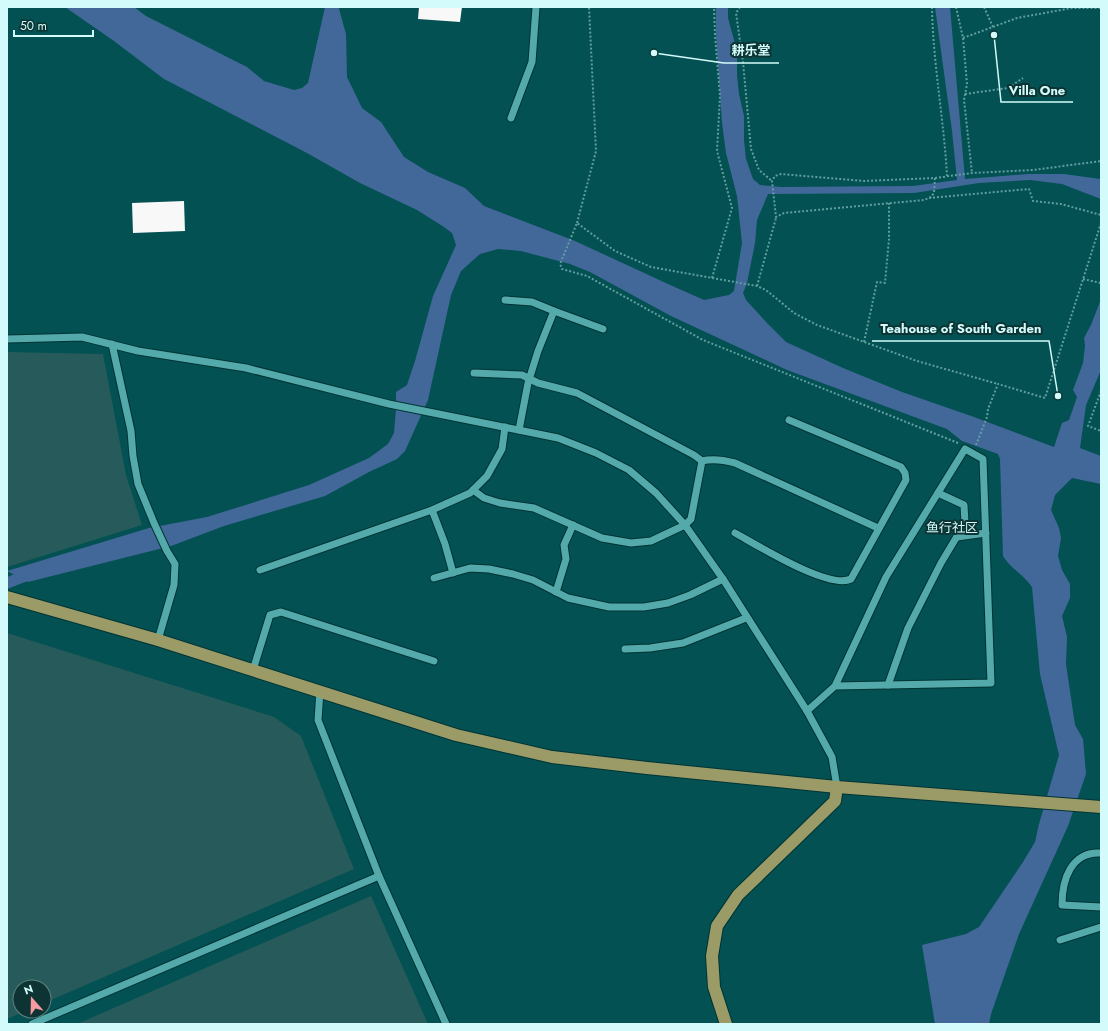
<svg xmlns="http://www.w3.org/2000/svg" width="1108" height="1031" viewBox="0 0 1108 1031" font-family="Jost,'Noto Sans SC',sans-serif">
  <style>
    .built { fill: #275b5b }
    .water { fill: #42689a }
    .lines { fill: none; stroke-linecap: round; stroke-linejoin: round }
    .canal { stroke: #42689a; stroke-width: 11 }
    .building { fill: #f8f8f8 }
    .minor-casing { stroke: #013434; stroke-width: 9 }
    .major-casing { stroke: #013434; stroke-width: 14 }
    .path { stroke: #619e9f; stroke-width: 2; stroke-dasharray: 2 2; stroke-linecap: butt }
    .minor { stroke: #54a9aa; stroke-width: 7 }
    .major { stroke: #9a9b67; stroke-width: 12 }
    .labels { text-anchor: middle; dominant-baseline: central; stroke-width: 4; stroke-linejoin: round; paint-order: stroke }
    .neighbourhood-label { font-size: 13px; fill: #d3fbfb; stroke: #0d3333 }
    .leader { fill: none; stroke: #d3fbfb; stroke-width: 1.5 }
    .callout-dot { fill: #d3fbfb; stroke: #0d3333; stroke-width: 1.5 }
    .callout-label { font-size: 13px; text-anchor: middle; font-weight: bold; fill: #d3fbfb; stroke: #0d3333; stroke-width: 4; stroke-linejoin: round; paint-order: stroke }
  </style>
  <rect width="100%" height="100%" fill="#035152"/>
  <g class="built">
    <polygon points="7,352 103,354 126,475 142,525 7,567"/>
    <polygon points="7,633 274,717 301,736 354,869 44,1003 44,987 20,987 20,1011 26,1011 7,1019"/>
    <polygon points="371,896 428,1024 77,1024"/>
  </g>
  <path class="water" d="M65,7H134L146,16L247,67L264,81L294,90L302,88L308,83L325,7H340L339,9L346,34L347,77L362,108L381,122L404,157L428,172L465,188L484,206L575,241L668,284L704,300L729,295L734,291L742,243L737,196L726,153L722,123L716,34V7H728V18L734,40L737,58V75L739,94L744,116V140L746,159L753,179L760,185L781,187L913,186L957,180L952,131L935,7H950L965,179L1028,174H1064L1100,179L1101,181V199L1062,184L1030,180L979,183L914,193L768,194L757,220L755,243L747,283L743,293L746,300L767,323L786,342L843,368L902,392L974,417L1054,447L1062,423L1069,420L1077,397L1073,390L1083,363L1085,346L1084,338L1091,325L1101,299V370L1086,405L1080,448L1101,456V484L1072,478L1055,495L1051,510L1059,528L1061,538L1058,556L1062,570L1070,584V598L1062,616L1067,637L1066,664L1075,725L1083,739L1086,774L1068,826L1019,934L991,1014L989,1024H935L922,945L966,934L979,927L1023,862L1035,842L1039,824L1059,755L1040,674L1032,587C1024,575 1010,568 1003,556L1000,459L998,454L962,441L947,429L787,370L671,316L590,272L570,264L521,251L498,249L480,254L461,271L451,295L428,400L405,451L397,459L369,472L325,496L224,526L171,546L28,582L7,571L149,528L207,517L309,485L369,458L388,444L394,433L396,409V392L407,385L415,361L433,296L456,245L452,233L444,227L417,210L360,183L307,153L164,79L114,41Z"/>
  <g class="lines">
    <polyline class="canal" points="7,583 33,573"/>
  </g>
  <g class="building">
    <polygon points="419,7 462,7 460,22 418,19"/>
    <polygon points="184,201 185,231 133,233 132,203"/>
  </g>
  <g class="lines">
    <defs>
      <g id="minor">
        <polyline points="511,118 532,62 536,7"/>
        <polyline points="505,300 532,302 554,311"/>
        <polyline points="7,339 82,337 138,351 246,368 389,404 558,438 596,453 629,470 656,493 685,525 723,579 807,711 832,757 837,787"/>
        <polyline points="112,344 131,431 133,456 138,484 154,523 167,551 175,564 174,585 158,640"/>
        <polyline points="474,373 522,375 538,383 577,393 694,455 702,461"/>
        <polyline points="519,430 528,383 538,351 554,311 603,329"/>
        <path d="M473,490L484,498L500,503L534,508L602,538L631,543L651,541L685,525L691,519L702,461C713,458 724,460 735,463L878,528"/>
        <polyline points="432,510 445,544 453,573"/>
        <path d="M735,533C757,545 829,590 851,579L906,480L905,473L901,467L789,420"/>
        <polyline points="957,537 986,533"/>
        <polyline points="260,570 432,510 470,493 487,476 502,449 505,427"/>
        <polyline points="434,578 470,568 489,569 513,574 533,580 568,598 609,607 644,607 668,603 690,595 723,579"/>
        <polyline points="556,592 566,559 564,545 573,525"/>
        <polyline points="625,649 650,648 683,643 746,618"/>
        <polyline points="253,670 270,615 281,612 434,661"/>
        <polyline points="888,685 908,628 941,563 965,523 964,505 938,493"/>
        <polyline points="320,691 318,720 379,876 446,1024"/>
        <polyline points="807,711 835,686 886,577 965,449 983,459 991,683 835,686"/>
        <path d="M1101,853C1071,851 1062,880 1062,905L1101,907"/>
        <polyline points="1060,940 1101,927"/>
        <polyline points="32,1024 379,876"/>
      </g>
      <g id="major">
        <polyline points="7,597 158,640 456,735 552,757 647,768 837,787 1101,807"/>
        <polyline points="726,1024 714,987 712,956 717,926 738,895 835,801 837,787"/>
      </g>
    </defs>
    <use href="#minor" class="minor-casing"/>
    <use href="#major" class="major-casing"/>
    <g class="path">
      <polyline points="740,7 736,13 743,62 751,149 759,170 772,181"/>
      <path d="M932,7C933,64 944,120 947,176"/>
      <polyline points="956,7 963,38 967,84 964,100 972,173"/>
      <polyline points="984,7 993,27"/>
      <polyline points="963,38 1017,18 1072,8 1101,8"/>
      <polyline points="965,94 1008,88 1023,78"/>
      <polyline points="935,178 934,193 931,197 924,200 784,213 776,217 772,181 775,176 781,174 864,181 935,178 972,173 1033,170 1101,161"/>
      <polyline points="929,198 1029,189 1033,201 1061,204 1101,215"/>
      <polyline points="577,223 596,151 589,7"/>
      <polyline points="712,278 732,208 717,151 720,96 715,35 714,7"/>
      <polyline points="1083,279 1101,283"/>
      <polyline points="757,286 776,218"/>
      <polyline points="864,342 877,282 885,283 889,239 889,203"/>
      <polyline points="1101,391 1088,426 1101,431"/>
      <polyline points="958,443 703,340 587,276 562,269 560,264 577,223 615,251 651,267 757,286 766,290 794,313 817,325 917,361 998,384"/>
      <polyline points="976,445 987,417 988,409 998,384 1045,398 1101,223"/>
    </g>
    <use href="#minor" class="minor"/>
    <use href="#major" class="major"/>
  </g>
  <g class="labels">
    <g class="neighbourhood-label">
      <text x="952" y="527">鱼行社区</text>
    </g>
  </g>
  <path class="leader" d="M654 53L724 63H779M994 35L1001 102H1073M1058 396L1049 341H872"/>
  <g class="callout-dot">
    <circle cx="654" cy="53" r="4"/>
    <circle cx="994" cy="35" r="4"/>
    <circle cx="1058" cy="396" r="4"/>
  </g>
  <g class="callout-label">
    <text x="751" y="55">耕乐堂</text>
    <text x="1037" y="95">Villa One</text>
    <text x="961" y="333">Teahouse of South Garden</text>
  </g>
  <rect width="1108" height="1031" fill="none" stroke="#d3fbfb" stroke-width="16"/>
  <g transform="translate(32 999) rotate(340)"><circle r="19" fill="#0d3333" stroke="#5c8383"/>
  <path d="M0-3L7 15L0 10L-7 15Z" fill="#f49aa0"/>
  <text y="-6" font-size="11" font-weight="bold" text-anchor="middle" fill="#d3fbfb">N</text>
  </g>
  <path d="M14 30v6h79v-6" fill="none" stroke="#d3fbfb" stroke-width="2"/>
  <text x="20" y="30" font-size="12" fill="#d3fbfb" stroke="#0d3333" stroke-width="3" paint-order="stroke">50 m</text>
</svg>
